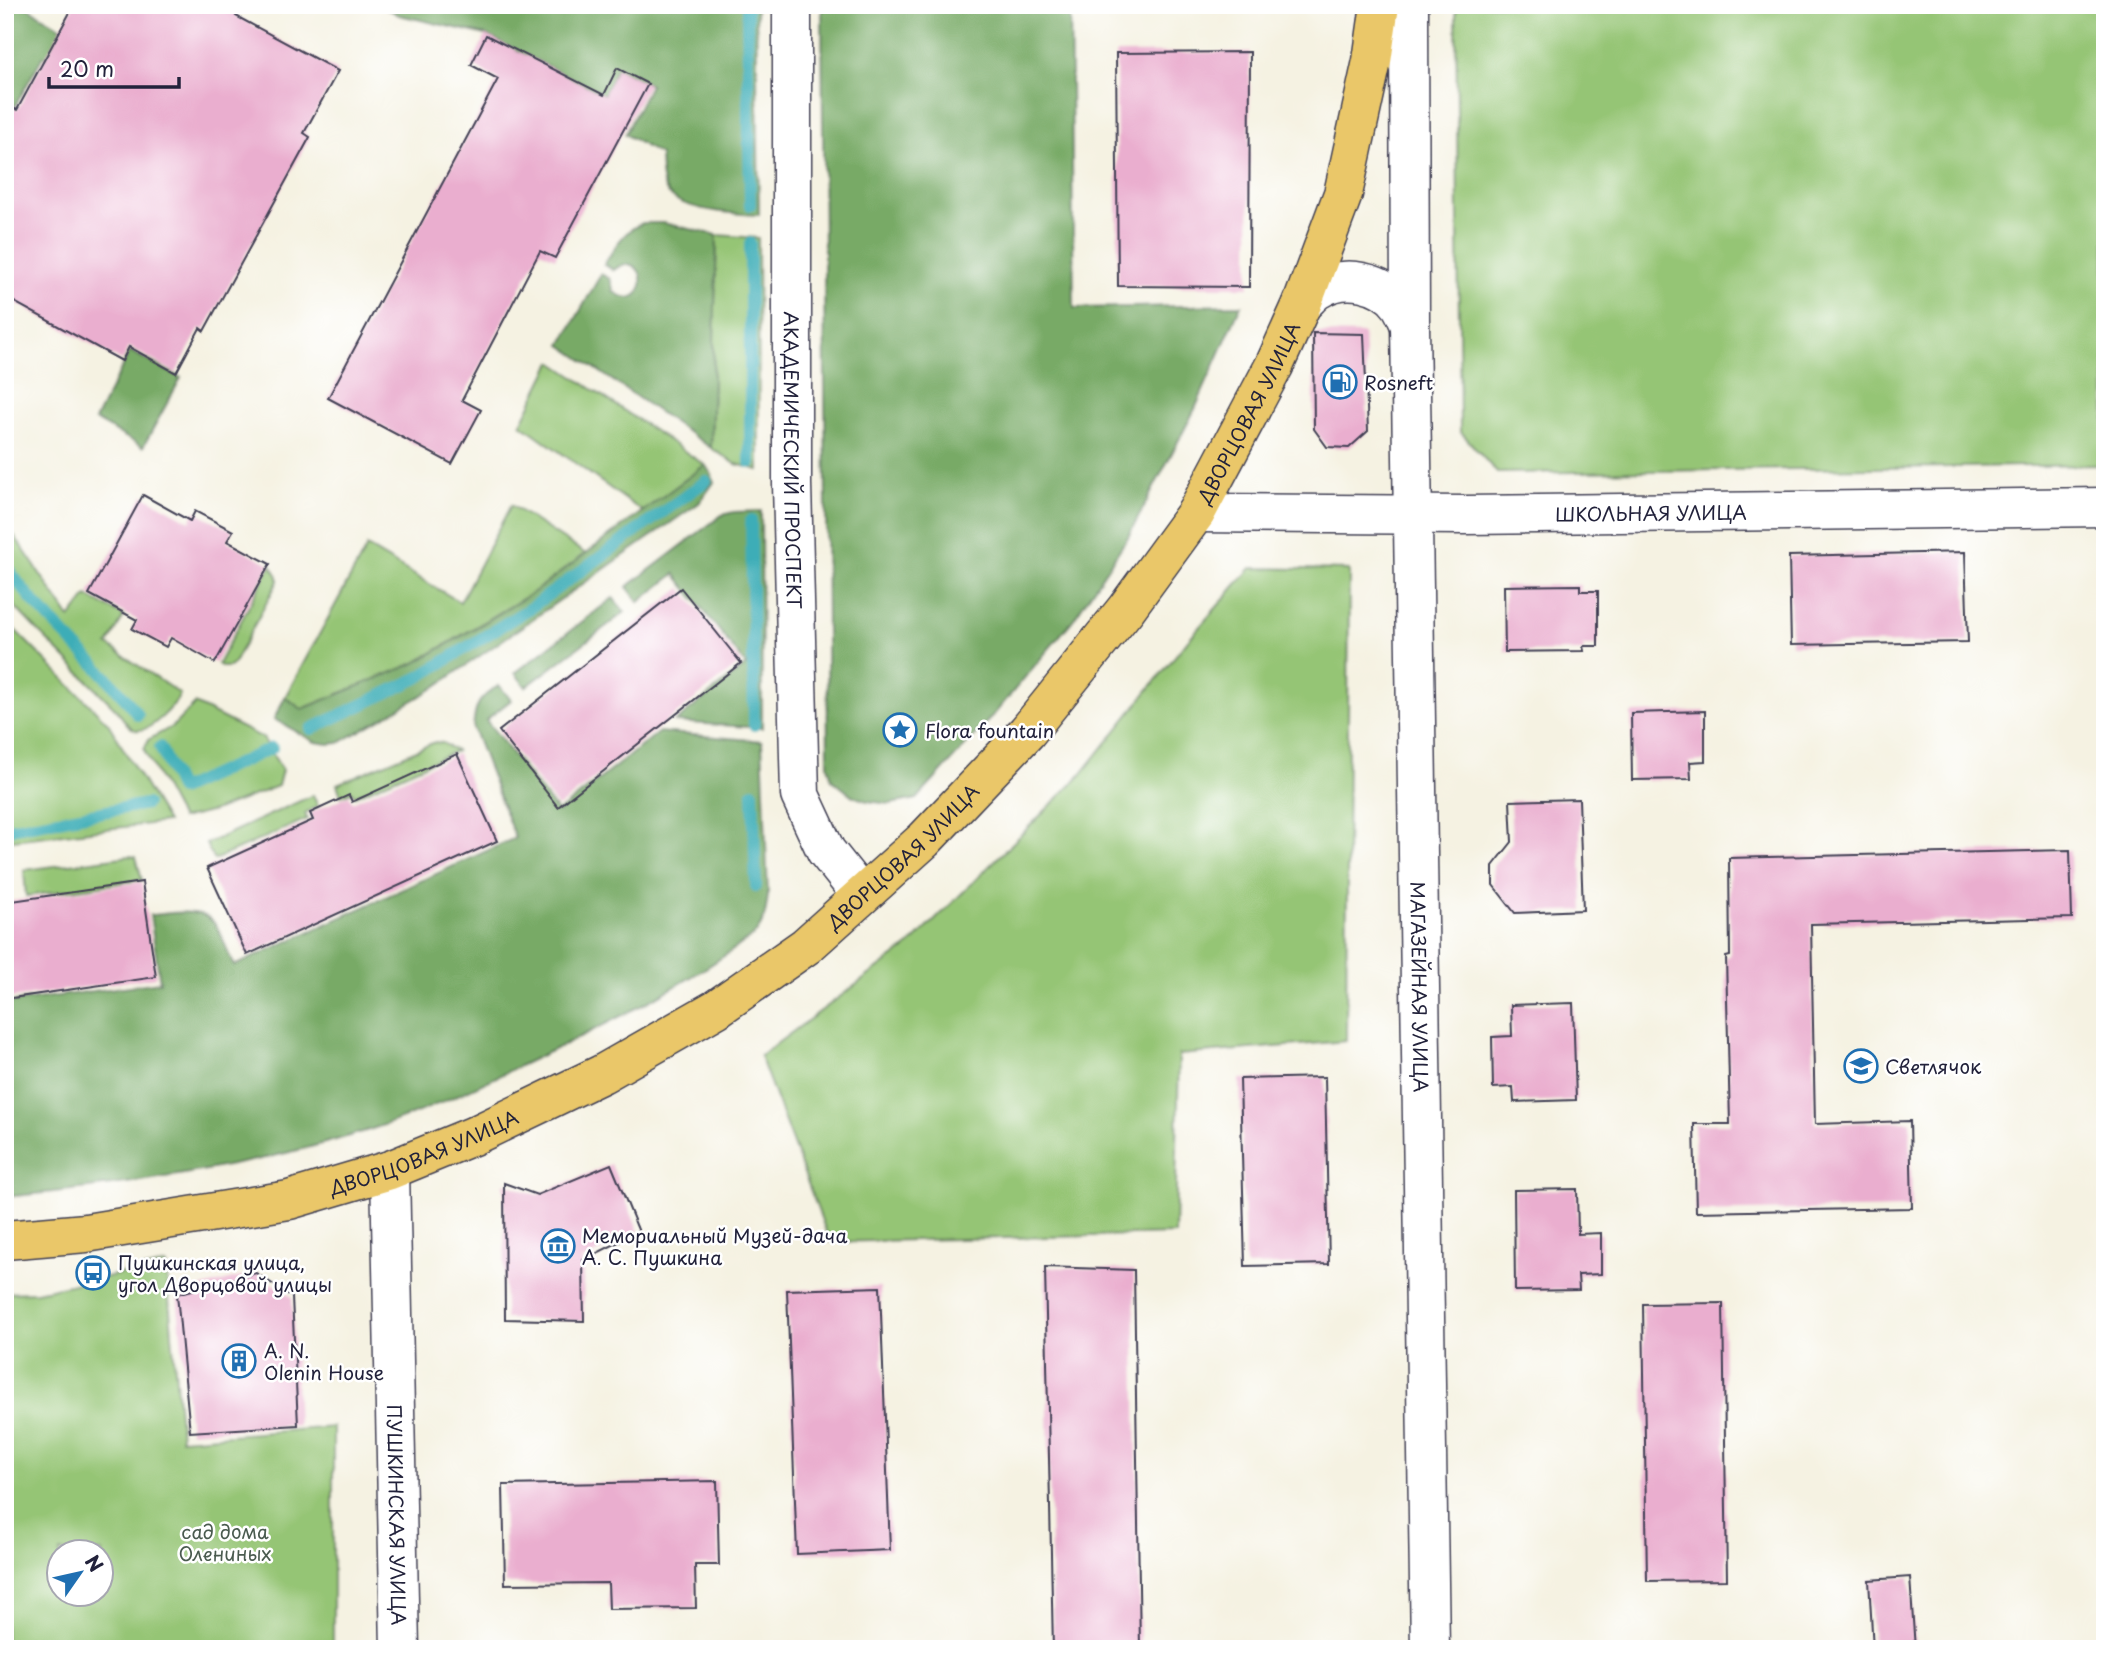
<svg xmlns="http://www.w3.org/2000/svg" width="2110" height="1654" viewBox="0 0 2110 1654" font-family="'Playpen Sans',sans-serif">
  <style>
    .green { fill: #95c574; stroke: #5c7458; stroke-width: 2; fill-rule: evenodd }
    .forest { fill: #78aa66; stroke: #4d6650; stroke-width: 2 }
    .lines { fill: none; stroke-linecap: round; stroke-linejoin: round }
    .stream { stroke: #3dadb7; stroke-width: 12 }
    .building { fill: #eaaecf }
    .minor-casing { stroke: #424154; stroke-width: 41 }
    .major-casing { stroke: #424154; stroke-width: 41 }
    .minor { stroke: #fff; stroke-width: 38 }
    .major { stroke: #eac769; stroke-width: 38 }
    .labels { text-anchor: middle; dominant-baseline: central; stroke-width: 5; stroke-linejoin: round; paint-order: stroke }
    .poi-label { font-size: 19px; fill: #22223b; stroke: #fff; text-anchor: start }
    .street-label { font-size: 19px; fill: #22223b; stroke: #fff }
    .park-label { font-size: 19px; fill: #4a5b4f; stroke: #fff }
  </style>
  <rect width="100%" height="100%" fill="#fff"/>
  <filter id="ink" filterUnits="userSpaceOnUse"><feTurbulence type="fractalNoise" baseFrequency=".0143" numOctaves="2"/><feDisplacementMap in="SourceGraphic" scale="14" xChannelSelector="R" yChannelSelector="G"/><feConvolveMatrix kernelMatrix="1 2 1 2 8 2 1 2 1" color-interpolation-filters="sRGB"/></filter>
  <filter id="wash" filterUnits="userSpaceOnUse"><feTurbulence type="fractalNoise" baseFrequency=".00686" numOctaves="4" result="noise"/><feDisplacementMap in="SourceGraphic" scale="28" xChannelSelector="R" yChannelSelector="G"/><feGaussianBlur stdDeviation="1.57" result="paint"/><feColorMatrix in="noise" values="0 0 0 0 0 0 0 0 0 0 0 0 0 0 0 0 0 1.4 0 .05"/><feComposite in="paint" operator="in"/></filter>
  <g filter="url(#wash)">
    <rect width="100%" height="100%" fill="#f5f2e2"/>
    <g class="green">
      <polygon points="1456,5 2105,5 2105,465 1497,473 1460,431"/>
      <polygon points="717,235 758,238 759,470 736,464 711,448"/>
      <polygon points="552,362 705,465 643,512 521,424"/>
      <polygon points="511,505 586,554 534,592 415,663 302,710 285,697 367,547 460,602"/>
      <path d="M5,522L70,618L87,596L124,616L108,645L180,694C175,706 150,733 136,730C127,728 121,714 114,707C78,670 40,635 5,596Z"/>
      <polygon points="271,565 278,576 278,581 234,663 229,667 222,667 218,664"/>
      <polygon points="1251,568 1349,570 1346,1041 1179,1055 1175,1234 830,1242 760,1056 911,944 1080,776 1188,640"/>
      <polygon points="5,620 108,723 167,822 5,841"/>
      <polygon points="195,704 263,738 282,770 278,786 214,811 181,819 144,750 148,740 173,726"/>
      <polygon points="435,742 443,743 456,751 355,796 352,792 341,796 337,784"/>
      <polygon points="313,795 318,806 305,813 307,819 214,860 206,844"/>
      <polygon points="130,856 136,857 142,880 26,896 24,870"/>
      <path d="M166,1264L181,1439L333,1427V1649H5V1293L37,1292ZM60,1552H102V1594H60Z"/>
    </g>
    <g class="forest">
      <polygon points="10,5 23,5 67,31 52,60 43,56 15,106 7,103 5,105 5,14"/>
      <path d="M381,5H756L759,215C737,214 682,211 668,193C660,183 661,168 660,155L625,134L650,85L617,68L604,95L486,35L399,15Z"/>
      <polygon points="822,5 1070,5 1074,308 1241,305 1195,409 1128,537 1073,620 996,712 917,799 890,804 867,801 853,796 832,780 828,765"/>
      <path d="M643,223H663L717,235L711,448L561,345L601,274L610,279L614,292C652,318 649,244 614,270L604,265C615,247 623,231 643,223Z"/>
      <polygon points="130,351 181,378 143,447 95,420"/>
      <polygon points="705,465 711,473 714,482 699,503 431,690 339,743 329,744 315,742 274,719 285,697 302,709 415,663 477,627 534,592"/>
      <polygon points="761,511 762,728 675,722 746,665 675,574 639,602 627,587 722,515 734,512"/>
      <polygon points="613,598 625,612 526,687 515,673"/>
      <path d="M499,685L511,700L486,720L558,812L659,732L762,741L768,895C766,910 765,922 755,934C693,981 623,1016 553,1050C493,1078 433,1110 369,1130C254,1167 126,1186 5,1197V1003L160,982L150,915C169,914 202,906 215,924C223,936 227,953 234,966L515,838L473,728C475,704 479,698 499,685Z"/>
    </g>
    <g class="lines">
      <g class="stream">
        <polyline points="747,9 750,205"/>
        <polyline points="750,243 750,463"/>
        <polyline points="751,520 754,725"/>
        <path d="M5,564C43,622 98,660 138,715"/>
        <polyline points="311,729 418,678 533,606 706,481"/>
        <polyline points="160,747 180,790 272,748"/>
        <polyline points="753,792 756,886"/>
        <polyline points="9,829 146,804"/>
      </g>
    </g>
    <g id="blocks">
      <g class="building">
        <polygon points="74,5 242,5 236,16 338,71 304,133 310,137 204,331 200,328 176,373 129,347 122,361 5,297 5,104 17,110"/>
        <polygon points="486,35 604,95 617,68 648,84 555,258 540,251 462,400 481,410 452,464 328,398 498,79 471,65"/>
        <polygon points="1250,52 1249,287 1118,286 1116,53"/>
        <polygon points="1313,333 1364,334 1368,431 1349,448 1327,447 1314,429"/>
        <polygon points="143,495 190,521 195,511 233,531 227,541 270,564 215,663 171,638 166,647 132,629 137,620 89,594"/>
        <polygon points="1965,552 1968,642 1791,645 1789,556"/>
        <polygon points="1580,585 1580,591 1598,591 1598,646 1583,646 1584,651 1505,652 1504,586"/>
        <polygon points="681,588 741,663 558,807 499,731"/>
        <polygon points="1705,711 1705,761 1690,762 1691,779 1632,780 1631,713"/>
        <polygon points="457,754 497,841 247,955 207,868 313,820 310,813 349,795 352,802"/>
        <polygon points="1579,799 1583,910 1515,913 1493,885 1493,866 1512,842 1510,801"/>
        <polygon points="2070,850 2072,918 1811,924 1815,1124 1910,1121 1912,1208 1696,1212 1694,1124 1730,1124 1726,957 1730,956 1729,858"/>
        <polygon points="142,882 156,977 5,999 5,902"/>
        <polygon points="1573,1003 1576,1100 1514,1102 1513,1087 1493,1088 1492,1037 1512,1036 1511,1005"/>
        <polygon points="1325,1077 1329,1264 1245,1266 1240,1079"/>
        <polygon points="611,1164 639,1232 583,1260 584,1321 505,1319 504,1183 537,1195"/>
        <polygon points="1577,1189 1578,1234 1601,1233 1601,1274 1578,1275 1579,1290 1515,1291 1514,1190"/>
        <polygon points="1045,1267 1134,1270 1140,1649 1053,1649"/>
        <polygon points="256,1273 292,1297 298,1425 190,1432 177,1294"/>
        <polygon points="880,1287 890,1550 797,1554 787,1290"/>
        <polygon points="1723,1303 1727,1580 1647,1581 1643,1304"/>
        <polygon points="717,1481 719,1565 695,1565 696,1608 609,1609 608,1583 505,1584 503,1485"/>
        <polygon points="1910,1577 1915,1649 1873,1649 1869,1580"/>
      </g>
    </g>
  </g>
  <g filter="url(#ink)">
    <use href="#blocks" fill-opacity="0" stroke="#424154" stroke-width="2"/>
    <g class="lines">
      <defs>
        <g id="minor">
          <path id="s1" d="M792,5V484L800,795L826,851L861,895"/>
          <path id="s2" d="M1409,5L1410,325L1430,1649"/>
          <path d="M1302,304C1308,299 1313,292 1319,289C1345,273 1382,281 1400,305C1404,311 1407,319 1410,325"/>
          <path id="s3" d="M1196,513L1465,515L2105,507"/>
          <path id="s4" d="M390,1170L400,1649"/>
        </g>
        <g id="major">
          <path id="s5" d="M5,1240L86,1233L289,1200L390,1170L473,1136L602,1074L716,1009L806,946L924,840L1027,732L1126,609L1196,513L1274,366L1302,304L1343,194L1372,61L1380,5"/>
        </g>
      </defs>
      <use href="#minor" class="minor-casing"/>
      <use href="#major" class="major-casing"/>
      <use href="#minor" class="minor"/>
      <use href="#major" class="major"/>
    </g>
  </g>
  <defs>
    <symbol id="fuel-ring" viewBox="-11 -11 22 22"><circle r="9.5" fill="#fff" stroke="#1f6fb2" stroke-width="1.5"/><path d="M-5.5-6h7V0h2V4h1.3V-2.5L3-4.5l.8-.8L6-3V5H2.5V1h-1V6h-7ZM-4.2-4.7v3.2H.2V-4.7Z" fill="#1f6fb2"/></symbol>
    <symbol id="sight-ring" viewBox="-11 -11 22 22"><circle r="9.5" fill="#fff" stroke="#1f6fb2" stroke-width="1.5"/><path d="M0-6L1.8-2.2L6-1.7L2.9 1.2L3.7 5.4L0 3.3L-3.7 5.4L-2.9 1.2L-6-1.7L-1.8-2.2Z" fill="#1f6fb2"/></symbol>
    <symbol id="school-ring" viewBox="-11 -11 22 22"><circle r="9.5" fill="#fff" stroke="#1f6fb2" stroke-width="1.5"/><path d="M0-5L7-2L0 1L-7-2ZM-4 1L0 2.5L4 1V4Q0 6-4 4Z" fill="#1f6fb2"/></symbol>
    <symbol id="museum-ring" viewBox="-11 -11 22 22"><circle r="9.5" fill="#fff" stroke="#1f6fb2" stroke-width="1.5"/><path d="M0-6L6-3V-2H-6V-3ZM-5-1h2V3h-2ZM-1-1h2V3h-2ZM3-1h2V3H3ZM-6 4H6V6H-6Z" fill="#1f6fb2"/></symbol>
    <symbol id="bus-ring" viewBox="-11 -11 22 22"><circle r="9.5" fill="#fff" stroke="#1f6fb2" stroke-width="1.5"/><path d="M-5-6H5V4H4V6H2V4H-2V6H-4V4H-5ZM-3.5-4V0h7V-4ZM-3.5 1.2v1.5H-2V1.2ZM2 1.2v1.5H3.5V1.2Z" fill="#1f6fb2"/></symbol>
    <symbol id="building-ring" viewBox="-11 -11 22 22"><circle r="9.5" fill="#fff" stroke="#1f6fb2" stroke-width="1.5"/><path d="M-4-6H4V6H1V3H-1V6H-4ZM-2.5-4.3h1.7v1.8h-1.7ZM.8-4.3h1.7v1.8H.8ZM-2.5-1h1.7V.8h-1.7ZM.8-1h1.7V.8H.8Z" fill="#1f6fb2"/></symbol>
  </defs>
  <g fill-rule="evenodd">
    <use href="#fuel-ring" x="1321" y="363" width="38" height="38"/>
    <use href="#sight-ring" x="881" y="711" width="38" height="38"/>
    <use href="#school-ring" x="1842" y="1047" width="38" height="38"/>
    <use href="#museum-ring" x="539" y="1227" width="38" height="38"/>
    <use href="#bus-ring" x="74" y="1254" width="38" height="38"/>
    <use href="#building-ring" x="220" y="1342" width="38" height="38"/>
  </g>
  <g class="labels">
    <g class="poi-label">
      <text x="1364" y="382">Rosneft</text>
      <text x="925" y="730">Flora fountain</text>
      <text x="1885" y="1066">Светлячок</text>
      <text x="582" y="1235">Мемориальный Музей-дача<tspan x="582" dy="22">А. С. Пушкина</tspan></text>
      <text x="118" y="1262">Пушкинская улица,<tspan x="118" dy="22">угол Дворцовой улицы</tspan></text>
      <text x="264" y="1350">A. N.<tspan x="264" dy="22">Olenin House</tspan></text>
    </g>
    <g class="street-label">
      <text stroke="none"><textPath href="#s5" startOffset="1564">ДВОРЦОВАЯ УЛИЦА</textPath></text>
      <text stroke="none"><textPath href="#s1" startOffset="455">АКАДЕМИЧЕСКИЙ ПРОСПЕКТ</textPath></text>
      <text stroke="none"><textPath href="#s3" startOffset="455">ШКОЛЬНАЯ УЛИЦА</textPath></text>
      <text stroke="none"><textPath href="#s5" startOffset="998">ДВОРЦОВАЯ УЛИЦА</textPath></text>
      <text stroke="none"><textPath href="#s2" startOffset="982">МАГАЗЕЙНАЯ УЛИЦА</textPath></text>
      <text stroke="none"><textPath href="#s5" startOffset="430">ДВОРЦОВАЯ УЛИЦА</textPath></text>
      <text stroke="none"><textPath href="#s4" startOffset="345">ПУШКИНСКАЯ УЛИЦА</textPath></text>
    </g>
    <g class="park-label">
      <text x="225" y="1531">сад дома<tspan x="225" dy="22">Олениных</tspan></text>
    </g>
  </g>
  <rect width="2110" height="1654" fill="none" stroke="#fff" stroke-width="28"/>
  <g transform="translate(80 1573) rotate(56)"><circle r="33" fill="#ffffff" stroke="#a7a7b1" stroke-width="2"/>
  <path d="M0-5L12 26L0 18L-12 26Z" fill="#1f6fb2"/>
  <text y="-10" font-size="19" font-weight="bold" text-anchor="middle" fill="#22223b">N</text>
  </g>
  <path d="M49 77v10h130v-10" fill="none" stroke="#22223b" stroke-width="3.5"/>
  <text x="60" y="77" font-size="21" fill="#22223b" stroke="#ffffff" stroke-width="5" paint-order="stroke">20 m</text>
</svg>
